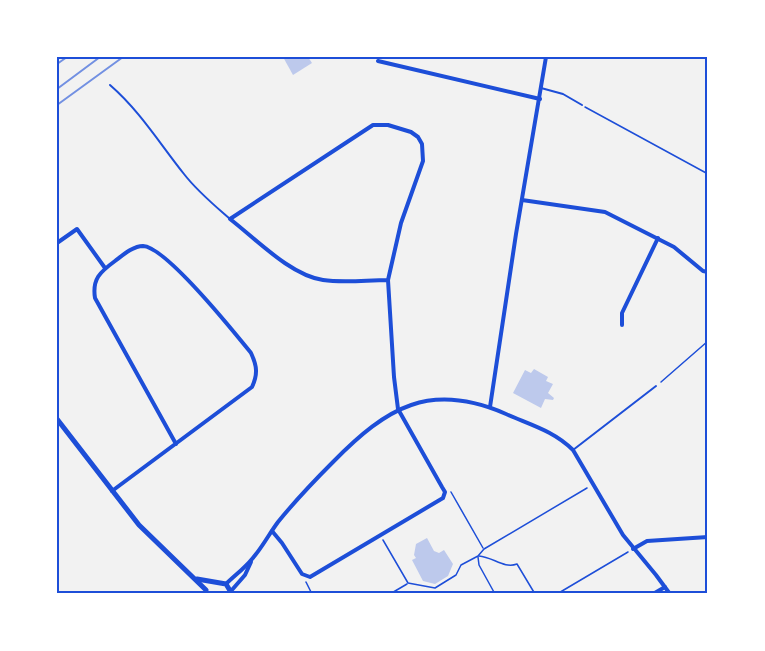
<svg xmlns="http://www.w3.org/2000/svg" width="765" height="651" viewBox="0 0 765 651" font-family="Arial,sans-serif">
  <style>
    .building { fill: #bdc9ec }
    .lines { fill: none; stroke-linecap: round; stroke-linejoin: round }
    .path { stroke: #1d4ed8; stroke-width: 1.5 }
    .service { stroke: #1d4ed8; stroke-width: 2 }
    .minor { stroke: #1d4ed8; stroke-width: 4 }
    .tertiary { stroke: #1d4ed8; stroke-width: 5 }
    .rail { stroke: #7290e2; stroke-width: 2 }
    .neatline { fill: none; stroke: #1d4ed8; stroke-width: 2 }
  </style>
  <rect width="100%" height="100%" fill="#f2f2f2"/>
  <g class="building">
    <polygon points="283,57 308,57 312,63 293,75"/>
    <polygon points="534,369 548,377 546,381 553,384 548,393 554,398 553,400 545,399 541,408 513,393 525,370 531,373"/>
    <polygon points="427,538 434,551 439,553 444,550 453,564 448,576 435,584 423,581 412,560 416,558 414,555 416,544"/>
  </g>
  <g class="lines">
    <g class="path">
      <polyline points="585,107 708,174"/>
      <polyline points="661,382 708,341"/>
      <polyline points="451,492 483,548"/>
      <polyline points="383,540 408,583 435,588 456,575 461,565 478,556 484,549 587,488"/>
      <path d="M479,556C493,557 504,569 517,564L535,594"/>
      <polyline points="478,557 479,565 495,594"/>
      <polyline points="306,582 312,594"/>
      <polyline points="390,594 407,584"/>
      <polyline points="557,594 628,552"/>
    </g>
    <g class="service">
      <path d="M110,85C140,111 160,144 184,174C197,191 214,205 230,219"/>
      <polyline points="541,88 563,94 582,105"/>
      <polyline points="573,450 656,386"/>
    </g>
    <g class="minor">
      <polyline points="378,61 540,99"/>
      <polyline points="522,200 605,212 674,247 703,271 708,272"/>
      <polyline points="57,243 77,229 105,268"/>
      <polyline points="622,325 622,313 658,238"/>
      <polyline points="490,407 516,234 546,57"/>
      <path d="M112,491L252,387C258,374 257,366 251,353C234,332 166,247 143,246C133,246 123,255 115,261C100,272 92,279 95,298L176,444"/>
      <path d="M272,531L282,543L302,574L310,577L443,498L445,492L442,487L398,409L394,377L388,280L401,223L423,161L422,144L418,137L411,132L388,125H373L230,219C256,239 290,275 323,280C344,283 367,280 388,280"/>
      <polyline points="633,549 647,541 708,537"/>
      <path d="M226,584C234,576 245,568 252,559C262,548 269,534 278,522C295,501 314,481 333,462C387,407 430,381 506,414C531,425 554,431 573,450L623,535L656,575L670,594"/>
      <polyline points="231,591 245,575 251,562"/>
      <polyline points="653,594 665,587"/>
    </g>
    <g class="tertiary">
      <polyline points="57,419 139,525 206,590"/>
      <polyline points="197,579 226,584 232,594"/>
    </g>
    <g class="rail">
      <polyline points="57,64 67,57"/>
      <polyline points="57,89 100,57"/>
      <polyline points="57,105 123,57"/>
    </g>
  </g>
  <rect width="765" height="651" fill="none" stroke="#ffffff" stroke-width="117"/>
  <rect x="58" y="58" width="648" height="534" class="neatline"/>
</svg>
